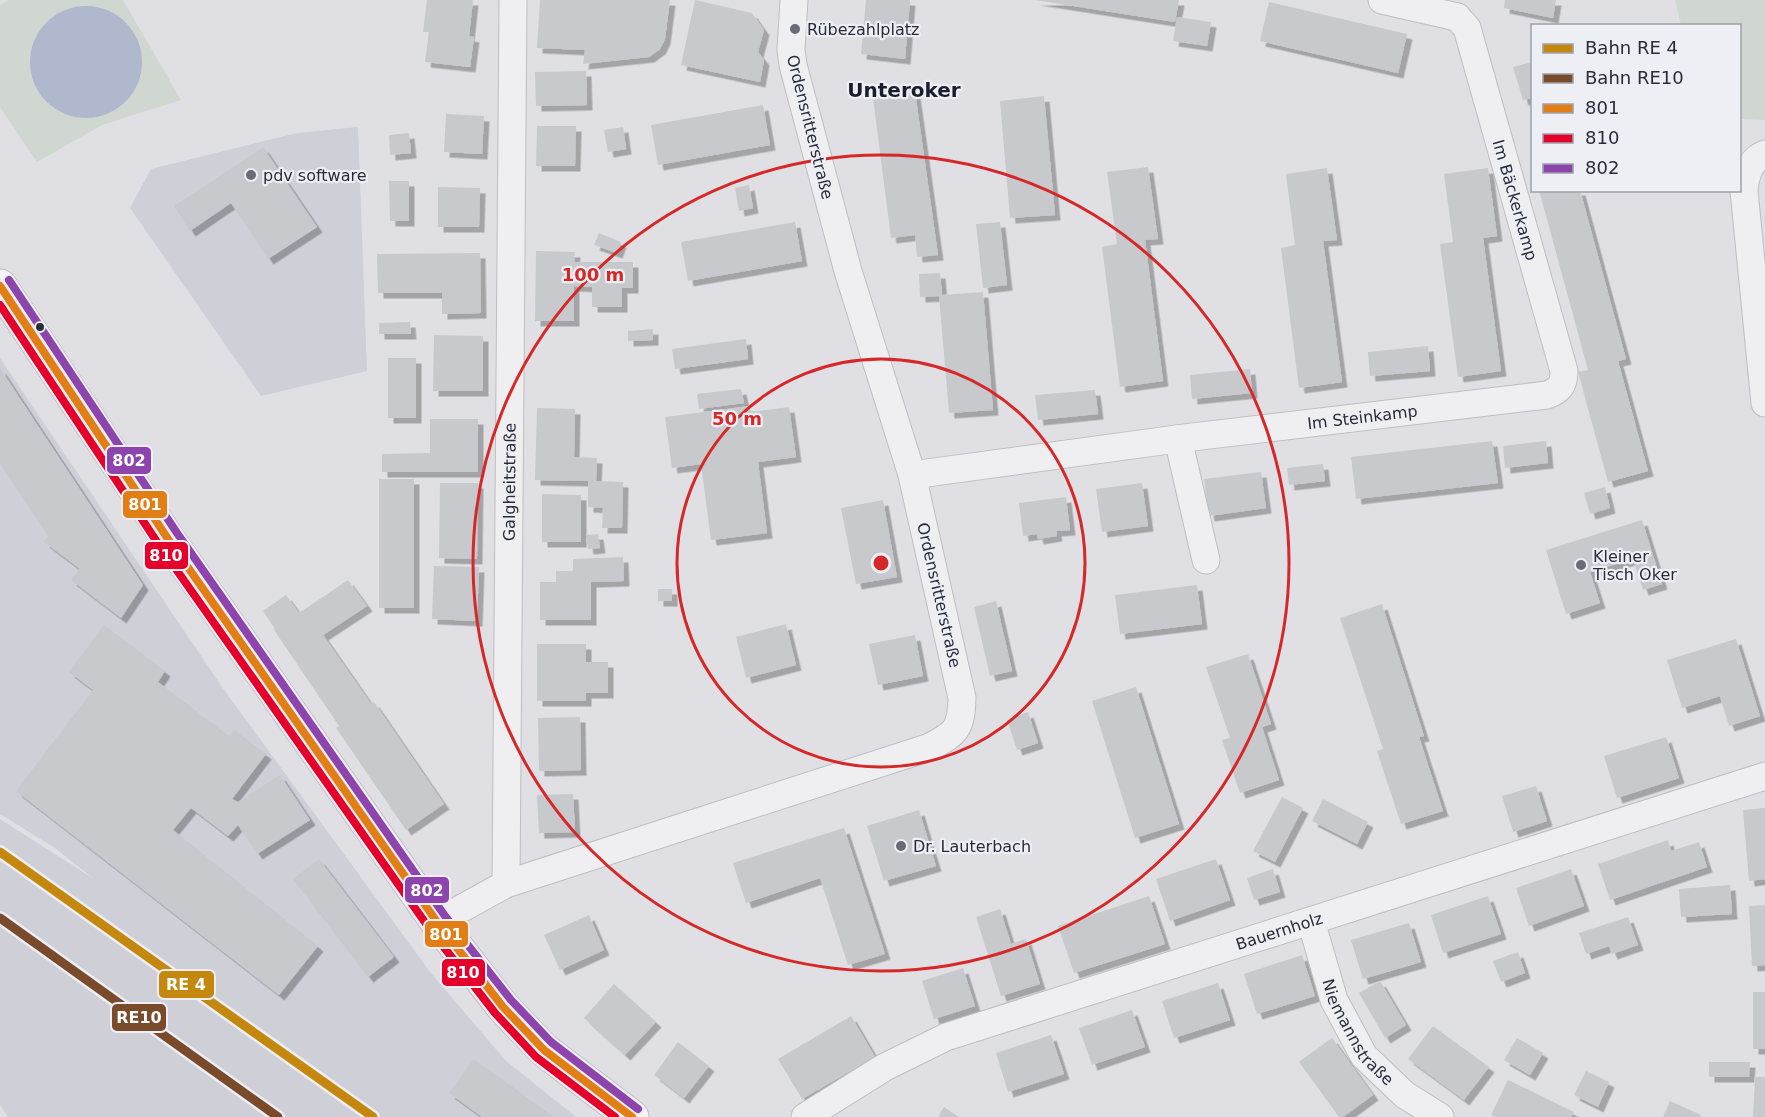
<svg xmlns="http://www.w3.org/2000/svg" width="1765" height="1117" viewBox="0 0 1765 1117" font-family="'DejaVu Sans',sans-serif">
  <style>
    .built { fill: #cecfd7 }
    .green { fill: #cfd7d0 }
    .water { fill: #b0b8cd }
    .building { fill: #c8c9cc; filter: url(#shadow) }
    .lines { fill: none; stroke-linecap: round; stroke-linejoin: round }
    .minor-casing { stroke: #bebec2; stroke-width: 29 }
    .primary-casing { stroke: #bdbdc1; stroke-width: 35 }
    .minor { stroke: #efeff1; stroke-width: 27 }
    .primary { stroke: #f4f4f5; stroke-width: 33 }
    .bus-1-casing { stroke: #edeff4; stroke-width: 12 }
    .bus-2-casing { stroke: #edeff4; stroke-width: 12 }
    .bus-3-casing { stroke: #edeff4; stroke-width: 12 }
    .bus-1 { stroke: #e27e16; stroke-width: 8 }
    .bus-2 { stroke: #e4002b; stroke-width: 8 }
    .bus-3 { stroke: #8e44ad; stroke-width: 8 }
    .rail-1-casing { stroke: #edeff4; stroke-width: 14 }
    .rail-2-casing { stroke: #edeff4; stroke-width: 14 }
    .rail-1 { stroke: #c4880f; stroke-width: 9 }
    .rail-2 { stroke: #7a4b2a; stroke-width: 9 }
    .ring { fill: none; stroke: #d62828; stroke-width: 3 }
    .poi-dot { fill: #696b76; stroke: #edeff4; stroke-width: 2 }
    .bus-dot { fill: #292c3b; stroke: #edeff4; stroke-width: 2 }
    .labels { text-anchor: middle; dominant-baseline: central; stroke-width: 4.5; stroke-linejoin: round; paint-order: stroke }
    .poi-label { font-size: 16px; fill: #292c3b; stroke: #edeff4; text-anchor: start }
    .street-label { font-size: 16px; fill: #292c3b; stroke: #edeff4 }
    .quarter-label { font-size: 20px; font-weight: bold; fill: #1b1d2c; stroke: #edeff4 }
    .centre { fill: #d62828; stroke: #edeff4; stroke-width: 3 }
    .ring-label { font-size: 18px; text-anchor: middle; font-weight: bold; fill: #d62828; stroke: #edeff4; stroke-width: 4.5; stroke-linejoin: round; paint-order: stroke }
    .line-badge { stroke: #edeff4; stroke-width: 2 }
    .badge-label { font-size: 16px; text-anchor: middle; font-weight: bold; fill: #fff }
  </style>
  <defs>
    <filter id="shadow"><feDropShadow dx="5.5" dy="5.5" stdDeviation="0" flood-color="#0004"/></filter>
  </defs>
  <rect width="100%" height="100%" fill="#e0e0e4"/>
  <g class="built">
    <polygon points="358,127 367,371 261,396 130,208 151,169 297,133"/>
    <polygon points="0,358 222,687 430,972 506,1061 576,1117 8,1117 0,1105 0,819 94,879 55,848 0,814"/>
  </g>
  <g class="green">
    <polygon points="8,0 123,0 181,100 102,125 37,162 0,107 0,5"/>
    <polygon points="1675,0 1765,0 1765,120 1740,119 1740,26 1681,25"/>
  </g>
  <circle class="water" cx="86" cy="62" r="56"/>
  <g class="building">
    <polygon points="427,0 473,0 469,36 474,37 470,67 425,62 429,32 423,32"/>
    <polygon points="540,0 670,0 665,39 660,49 649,57 583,64 585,50 537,48"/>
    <polygon points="695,0 752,13 764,30 758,52 764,60 760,82 681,65"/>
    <polygon points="866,0 910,0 905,59 861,54"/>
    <polygon points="1035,0 1179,0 1175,22"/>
    <polygon points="1505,0 1556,0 1553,18 1504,8"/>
    <polygon points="1269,2 1407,34 1398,73 1260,41"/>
    <polygon points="1177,17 1211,22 1207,46 1173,41"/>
    <polygon points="1532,62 1532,98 1523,100 1513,67"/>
    <polygon points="586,71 587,105 536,106 535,72"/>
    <polygon points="915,92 938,255 917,257 915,235 891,238 873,98"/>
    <polygon points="1044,96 1055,215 1010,218 1000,101"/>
    <polygon points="763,105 770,145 658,165 651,125"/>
    <polygon points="446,114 484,116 482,154 444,152"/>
    <polygon points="537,126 576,126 575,166 536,166"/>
    <polygon points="623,127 626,149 608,152 604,130"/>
    <polygon points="409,133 411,153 390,155 389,135"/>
    <polygon points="263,147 317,227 268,259 231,203 190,231 174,206"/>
    <polygon points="1148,167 1158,239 1145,240 1163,381 1120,387 1102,247 1117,244 1107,172"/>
    <polygon points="1327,168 1337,240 1323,241 1342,382 1299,388 1281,248 1295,245 1286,174"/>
    <polygon points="1488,168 1497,236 1483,238 1501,371 1458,377 1440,244 1453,242 1444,174"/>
    <polygon points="389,181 409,181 409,221 390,221"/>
    <polygon points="749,185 753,208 739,211 735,188"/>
    <polygon points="438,187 480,188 479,227 438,227"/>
    <polygon points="1539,190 1580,190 1626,359 1618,361 1648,471 1608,482 1578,372 1588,370"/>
    <polygon points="795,222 802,261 688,281 681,242"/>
    <polygon points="1000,222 1007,285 983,288 976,224"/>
    <polygon points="599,233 621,242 617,253 594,245"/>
    <polygon points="536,251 575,252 574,262 633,262 633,288 622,288 622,307 592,307 592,287 574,286 574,321 535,321"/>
    <polygon points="480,253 481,313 442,314 442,293 378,293 377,254"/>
    <polygon points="940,273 942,295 983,292 993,410 949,413 939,296 920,297 919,274"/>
    <polygon points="410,322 411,334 379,334 379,323"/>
    <polygon points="653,329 653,340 628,341 628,331"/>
    <polygon points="434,335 483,336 483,391 433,391"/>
    <polygon points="746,339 748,359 675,369 672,349"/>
    <polygon points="1428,346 1430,371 1370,376 1368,352"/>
    <rect x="388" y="358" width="28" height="60"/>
    <polygon points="0,368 143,585 121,618 71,580 80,569 44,542 48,536 0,464"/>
    <polygon points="1250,369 1252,393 1192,399 1190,375"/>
    <polygon points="741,389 744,403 699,409 697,394"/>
    <polygon points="1095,390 1098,414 1038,420 1035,395"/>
    <polygon points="750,406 751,412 789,407 796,457 758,462 767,533 711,540 701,464 672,468 665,417"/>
    <polygon points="537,408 575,409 574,457 597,458 596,481 623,482 622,528 602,528 603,508 588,507 588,481 535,480"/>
    <polygon points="430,419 478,419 478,472 382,472 382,454 430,453"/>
    <polygon points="1492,441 1498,483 1356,499 1351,457"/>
    <polygon points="1546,441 1548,463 1505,468 1503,446"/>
    <polygon points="1323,464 1325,481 1289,485 1287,468"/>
    <polygon points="1261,472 1266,508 1209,516 1204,479"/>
    <rect x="379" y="479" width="35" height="129"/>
    <polygon points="440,483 478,483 477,559 439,558"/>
    <polygon points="1142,483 1148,526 1102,532 1096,489"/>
    <polygon points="1605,487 1610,508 1590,514 1584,493"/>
    <polygon points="542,494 581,495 581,542 542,542"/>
    <polygon points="1066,497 1070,530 1056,531 1057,536 1038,539 1037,534 1023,536 1019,503"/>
    <polygon points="883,500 897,577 856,584 841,508"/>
    <polygon points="1642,520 1662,584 1643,590 1633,559 1590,572 1600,603 1566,614 1546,550"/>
    <polygon points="598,534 600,548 588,549 586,535"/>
    <polygon points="623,557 624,581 591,582 591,620 540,620 540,582 556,582 556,571 573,571 573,559"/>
    <polygon points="434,566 479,567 477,621 432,619"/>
    <polygon points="348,580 367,606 323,635 371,704 374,702 444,804 406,830 336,728 339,726 274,630 275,629 263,611 286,595 299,613"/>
    <polygon points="1197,585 1202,624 1120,634 1115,595"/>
    <rect x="658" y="589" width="14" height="12"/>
    <polygon points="996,601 1012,671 990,676 974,607"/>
    <polygon points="1382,604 1424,736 1419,737 1443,811 1401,824 1377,751 1383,749 1340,618"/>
    <polygon points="786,624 796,665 746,678 736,637"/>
    <polygon points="104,625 165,671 158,682 229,736 234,730 266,754 232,799 238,802 280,775 310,820 257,854 238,825 228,836 191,808 173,830 318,946 279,995 16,791 93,690 69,672"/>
    <polygon points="915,635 923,676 878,685 869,644"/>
    <polygon points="1736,639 1760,716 1729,726 1720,696 1682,708 1667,660"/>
    <polygon points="537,644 586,644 586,662 608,662 608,693 586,693 586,701 537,701"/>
    <polygon points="1248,654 1271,724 1262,727 1279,780 1240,793 1222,740 1230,738 1206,667"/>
    <polygon points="1136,687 1179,824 1135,838 1092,701"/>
    <polygon points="1028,712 1038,743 1017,750 1007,720"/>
    <polygon points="580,717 581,770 539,771 538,718"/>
    <polygon points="1666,737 1679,778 1617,798 1604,756"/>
    <polygon points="1536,786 1547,821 1513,832 1502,796"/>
    <polygon points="573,794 575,832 539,833 537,795"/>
    <polygon points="1282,797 1303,808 1275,862 1253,851"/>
    <polygon points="1323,799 1368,822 1357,844 1312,821"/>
    <polygon points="1765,808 1765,879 1749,881 1743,810"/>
    <polygon points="919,810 936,866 884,881 867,826"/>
    <polygon points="844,828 885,954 848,965 820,878 746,903 733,863"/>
    <polygon points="1668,840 1671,851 1699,842 1707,867 1610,900 1598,864"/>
    <polygon points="319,859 394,957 368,977 293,879"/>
    <polygon points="1216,859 1230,900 1170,921 1156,879"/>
    <polygon points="1273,869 1280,892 1254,900 1247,878"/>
    <polygon points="1571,869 1584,906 1529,926 1516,888"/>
    <polygon points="1730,885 1732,914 1681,917 1679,889"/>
    <polygon points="1149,896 1165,944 1074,973 1058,926"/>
    <polygon points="1488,896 1501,934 1443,953 1431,915"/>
    <polygon points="1765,905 1765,965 1752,966 1749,906"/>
    <polygon points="1000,909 1011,944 1026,939 1040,984 1001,996 976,917"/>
    <polygon points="589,915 604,950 560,970 544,935"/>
    <polygon points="1628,917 1638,945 1612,954 1609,946 1586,954 1579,933"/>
    <polygon points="1409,923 1421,962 1363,979 1351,940"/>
    <polygon points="1518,952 1525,973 1501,982 1493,961"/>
    <polygon points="1302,955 1315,996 1257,1014 1244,974"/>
    <polygon points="963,968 975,1006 934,1019 922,981"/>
    <polygon points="1380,981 1406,1025 1385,1038 1359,993"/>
    <polygon points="1218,983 1230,1020 1174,1038 1162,1001"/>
    <polygon points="614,984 656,1022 625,1055 584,1018"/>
    <rect x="1753" y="992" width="12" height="57"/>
    <polygon points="1132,1010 1145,1047 1092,1065 1079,1028"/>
    <polygon points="851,1016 875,1057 802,1099 778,1059"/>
    <polygon points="1433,1026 1489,1067 1464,1100 1408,1059"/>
    <polygon points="1051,1035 1064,1074 1008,1092 996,1053"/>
    <polygon points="1332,1038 1373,1095 1343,1117 1339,1117 1299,1062"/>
    <polygon points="1517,1038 1543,1053 1530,1075 1504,1060"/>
    <polygon points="678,1042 709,1066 684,1098 654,1075"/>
    <polygon points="474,1059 554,1117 482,1117 449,1093"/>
    <polygon points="1709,1062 1750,1062 1749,1077 1709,1077"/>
    <polygon points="1586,1071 1609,1082 1598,1107 1574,1095"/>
    <polygon points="1755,1077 1765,1077 1765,1117 1753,1117"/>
    <polygon points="1508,1080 1574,1112 1571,1117 1495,1117 1491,1115"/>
    <polygon points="1670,1101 1701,1115 1700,1117 1663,1117"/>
    <polygon points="944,1107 959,1117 938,1117"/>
  </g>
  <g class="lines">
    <defs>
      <g id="minor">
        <polyline points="1382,0 1457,17"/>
        <path d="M1765,154C1750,160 1745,176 1744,191L1765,403"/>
        <polyline points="1178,439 1206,560"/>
        <path id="s1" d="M912,475L1184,438L1547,395C1560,390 1564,385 1564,371L1467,28L1457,17"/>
        <path id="s2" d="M506,884L513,0"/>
        <path id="s3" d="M1311,921L1334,1000L1364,1056L1405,1095L1440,1117"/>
        <path d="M437,922L506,884L930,747C956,733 961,730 962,698L912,475L848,271L793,65L791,50L794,0"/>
        <path id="s4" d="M805,1117L885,1067L946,1037L1765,776"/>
      </g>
      <polyline id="primary" points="0,286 168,539 437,922 503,1007 544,1050 632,1117"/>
    </defs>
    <use href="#minor" class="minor-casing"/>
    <use href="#primary" class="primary-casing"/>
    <use href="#minor" class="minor"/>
    <use href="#primary" class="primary"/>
    <defs>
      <polyline id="bus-1" points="0,286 168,539 437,922 503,1007 544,1050 632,1117"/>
      <polyline id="bus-2" points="0,305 159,545 429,928 495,1013 536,1057 615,1117"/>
      <polyline id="bus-3" points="9,280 177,533 445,916 511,1000 551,1042 638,1109"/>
    </defs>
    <use href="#bus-1" class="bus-1-casing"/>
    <use href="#bus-2" class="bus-2-casing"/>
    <use href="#bus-3" class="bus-3-casing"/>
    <use href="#bus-1" class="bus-1"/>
    <use href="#bus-2" class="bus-2"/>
    <use href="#bus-3" class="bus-3"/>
    <defs>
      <polyline id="rail-1" points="0,852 373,1117"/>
      <polyline id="rail-2" points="0,918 278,1117"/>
    </defs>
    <use href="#rail-1" class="rail-1-casing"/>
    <use href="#rail-2" class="rail-2-casing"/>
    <use href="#rail-1" class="rail-1"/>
    <use href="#rail-2" class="rail-2"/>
  </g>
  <g class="ring">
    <circle cx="881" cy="563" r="204"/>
    <circle cx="881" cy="563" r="408"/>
  </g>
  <g class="poi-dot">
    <circle cx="795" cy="29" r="6"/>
    <circle cx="251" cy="175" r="6"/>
    <circle cx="1581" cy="565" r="6"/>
    <circle cx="901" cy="846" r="6"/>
  </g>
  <circle class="bus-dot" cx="40" cy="327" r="5"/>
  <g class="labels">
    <g class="poi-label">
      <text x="807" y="29">Rübezahlplatz</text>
      <text x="263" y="175">pdv software</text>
      <text x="1593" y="556">Kleiner<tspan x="1593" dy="18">Tisch Oker</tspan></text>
      <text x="913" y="846">Dr. Lauterbach</text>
    </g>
    <g class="street-label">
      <text transform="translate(810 127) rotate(76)">Ordensritterstraße</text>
      <text transform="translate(1515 200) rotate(74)">Im Bäckerkamp</text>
      <text stroke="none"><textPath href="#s1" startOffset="454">Im Steinkamp</textPath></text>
      <text stroke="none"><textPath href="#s2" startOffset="402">Galgheitstraße</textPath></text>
      <text transform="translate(939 595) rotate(77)">Ordensritterstraße</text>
      <text stroke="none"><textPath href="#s4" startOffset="512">Bauernholz</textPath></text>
      <text stroke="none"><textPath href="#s3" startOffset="122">Niemannstraße</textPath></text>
    </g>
    <g class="quarter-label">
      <text x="904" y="90">Unteroker</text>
    </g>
  </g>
  <circle cx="881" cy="563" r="9" class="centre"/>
  <g class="ring-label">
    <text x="593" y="281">100 m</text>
    <text x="737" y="425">50 m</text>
  </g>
  <g class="line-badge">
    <rect x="106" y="446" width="46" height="29" rx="6" fill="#8e44ad"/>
    <rect x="122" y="490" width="46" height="29" rx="6" fill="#e27e16"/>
    <rect x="144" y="541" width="45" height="29" rx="6" fill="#e4002b"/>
    <rect x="404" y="876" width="46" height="28" rx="6" fill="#8e44ad"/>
    <rect x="424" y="920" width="45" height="28" rx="6" fill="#e27e16"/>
    <rect x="441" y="958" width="45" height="29" rx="6" fill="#e4002b"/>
    <rect x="158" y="970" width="57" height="29" rx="6" fill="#c4880f"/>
    <rect x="111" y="1003" width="56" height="29" rx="6" fill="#7a4b2a"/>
  </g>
  <g class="badge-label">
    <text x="129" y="466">802</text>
    <text x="145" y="510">801</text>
    <text x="166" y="561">810</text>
    <text x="427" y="896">802</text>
    <text x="446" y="940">801</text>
    <text x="463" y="978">810</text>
    <text x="186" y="990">RE 4</text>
    <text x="139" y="1023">RE10</text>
  </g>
  <rect x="1531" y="24" width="210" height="168" fill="#edeff4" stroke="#9fa1aa" stroke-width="1.5"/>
  <rect x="1543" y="44" width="30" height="9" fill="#c4880f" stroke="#9fa1aa" stroke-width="1.5"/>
  <text x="1585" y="54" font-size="18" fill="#292c3b">Bahn RE 4</text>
  <rect x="1543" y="74" width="30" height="9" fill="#7a4b2a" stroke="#9fa1aa" stroke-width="1.5"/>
  <text x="1585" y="84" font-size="18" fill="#292c3b">Bahn RE10</text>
  <rect x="1543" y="104" width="30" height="9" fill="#e27e16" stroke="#9fa1aa" stroke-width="1.5"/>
  <text x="1585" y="114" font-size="18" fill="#292c3b">801</text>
  <rect x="1543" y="134" width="30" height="9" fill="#e4002b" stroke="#9fa1aa" stroke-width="1.5"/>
  <text x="1585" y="144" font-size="18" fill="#292c3b">810</text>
  <rect x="1543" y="164" width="30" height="9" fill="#8e44ad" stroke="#9fa1aa" stroke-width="1.5"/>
  <text x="1585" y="174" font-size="18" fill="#292c3b">802</text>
</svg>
